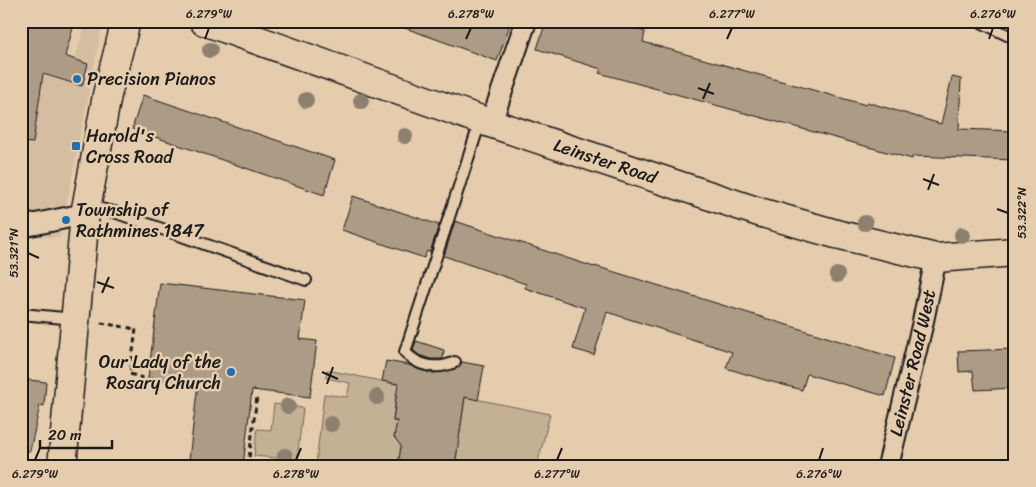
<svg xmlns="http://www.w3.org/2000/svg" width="1036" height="487" viewBox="0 0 1036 487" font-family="Sriracha,sans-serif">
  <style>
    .built { fill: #d4bda1 }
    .green { fill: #c4b095; stroke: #706658 }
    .building { fill: #ad9b85; stroke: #1c1c1c }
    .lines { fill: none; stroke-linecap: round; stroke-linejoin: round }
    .lane-casing { stroke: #1c1c1c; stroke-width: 14 }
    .street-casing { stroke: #1c1c1c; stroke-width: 24 }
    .secondary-casing { stroke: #1c1c1c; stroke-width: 31 }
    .path { stroke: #1c1c1c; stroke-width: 3; stroke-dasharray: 5 4; stroke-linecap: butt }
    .lane { stroke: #e5ccad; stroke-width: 10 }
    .street { stroke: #e5ccad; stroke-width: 20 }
    .secondary { stroke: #e5ccad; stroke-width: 28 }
    .tree { fill: #8e806e }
    .ticks { fill: none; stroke: #1c1c1c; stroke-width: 2 }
    .poi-dot { fill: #1f6fb2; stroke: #e5ccad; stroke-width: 2 }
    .labels { text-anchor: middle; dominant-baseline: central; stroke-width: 5; stroke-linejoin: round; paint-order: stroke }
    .poi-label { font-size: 18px; fill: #1c1c1c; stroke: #e5ccad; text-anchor: start }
    .street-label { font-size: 18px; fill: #1c1c1c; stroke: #e5ccad }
    .neatline { fill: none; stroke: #1c1c1c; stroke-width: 2 }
    .ticks-label { font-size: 12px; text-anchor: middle; fill: #1c1c1c }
  </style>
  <rect width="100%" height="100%" fill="#e5ccad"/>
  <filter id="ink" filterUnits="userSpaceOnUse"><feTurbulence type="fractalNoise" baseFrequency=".02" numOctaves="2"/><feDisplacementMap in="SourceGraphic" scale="10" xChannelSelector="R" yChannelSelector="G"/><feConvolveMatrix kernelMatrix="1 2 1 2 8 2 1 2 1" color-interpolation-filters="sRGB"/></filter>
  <g filter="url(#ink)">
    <polygon class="built" points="86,21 103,21 60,238 21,235 21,69 68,83"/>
    <g class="green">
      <polygon points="327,370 411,387 396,394 393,421 405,422 394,437 401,444 415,466 331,466 316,464 324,394 347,397 350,383 326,378"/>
      <polygon points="465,397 550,414 537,466 455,466"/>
      <polygon points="274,404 303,408 297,460 254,456 257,429 271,430"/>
    </g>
    <g class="building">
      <polygon points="21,21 75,21 65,56 88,64 82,86 43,74 33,143 21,142"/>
      <polygon points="395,21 500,21 510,25 497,61 394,24"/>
      <polygon points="546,21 611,21 645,32 643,42 866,105 867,102 941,124 952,77 961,79 959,129 1015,131 1015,160 913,156 912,159 599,73 601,69 537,49"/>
      <polygon points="143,95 335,160 324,195 132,129"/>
      <polygon points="353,196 439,225 430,252 427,251 424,258 342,230"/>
      <polygon points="455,221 594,267 595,266 895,358 885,396 807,374 802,390 765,380 726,368 732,352 607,312 594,355 573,349 585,308 525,288 526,284 444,256"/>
      <polygon points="160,283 305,300 300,339 317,341 310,397 252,390 243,466 197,466 197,462 189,460 198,383 148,378"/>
      <polygon points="416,341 444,350 443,359 430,359 419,355 413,350"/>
      <polygon points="1015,349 1015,388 975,390 973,371 959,372 958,351"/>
      <polygon points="386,361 409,365 420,370 434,373 457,368 462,362 484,366 478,400 465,397 455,466 398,466 401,446 394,437 397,421 393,421 398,384 382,381"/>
      <polygon points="21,379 46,382 44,406 40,405 30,451 21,450"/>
    </g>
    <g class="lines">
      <defs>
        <g id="lane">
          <polyline points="979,21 1007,35 1015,35"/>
          <polyline points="87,206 114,212 306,280"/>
          <polyline points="21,314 75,319"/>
          <path d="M455,362C438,370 418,367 405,352L480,122"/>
        </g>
        <g id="street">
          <polyline points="491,123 526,21"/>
          <polyline points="21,227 85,214"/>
          <path id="s1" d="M888,466L922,326L936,258"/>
        </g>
        <g id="secondary">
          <path id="s2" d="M204,21L481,120L759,212L836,234L936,258L1015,252"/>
          <polyline points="62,466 85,214 107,95 126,21"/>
        </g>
      </defs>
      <use href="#lane" class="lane-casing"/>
      <use href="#street" class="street-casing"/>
      <use href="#secondary" class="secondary-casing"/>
      <g class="path">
        <polyline points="101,323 136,329 130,374 162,384"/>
        <polyline points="248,466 257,396"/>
      </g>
      <use href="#lane" class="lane"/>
      <use href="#street" class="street"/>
      <use href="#secondary" class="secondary"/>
    </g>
    <g class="tree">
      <circle cx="210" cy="50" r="8"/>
      <circle cx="306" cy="100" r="8"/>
      <circle cx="361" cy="101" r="8"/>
      <circle cx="405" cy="136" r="8"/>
      <circle cx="865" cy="223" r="8"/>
      <circle cx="962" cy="235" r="8"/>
      <circle cx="837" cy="275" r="8"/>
      <circle cx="377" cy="397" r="8"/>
      <circle cx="288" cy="406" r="8"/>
      <circle cx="331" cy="424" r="8"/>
      <circle cx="285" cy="456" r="8"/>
    </g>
  </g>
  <path class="ticks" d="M205,39L209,28M466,39L471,28M727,39L732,28M989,39L993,28M698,88L714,94M703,99L710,83M923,179L939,185M928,190L934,174M997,209L1008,213M28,253L39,258M97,282L114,288M102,293L109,277M322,372L338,379M327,384L333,367M35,460L40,448M296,460L301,448M557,460L562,448M819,460L823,448"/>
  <g class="poi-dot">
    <circle cx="77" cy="79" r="5"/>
    <rect x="71" y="141" width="10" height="10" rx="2.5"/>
    <circle cx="66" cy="220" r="5"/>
    <circle cx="231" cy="372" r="5"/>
  </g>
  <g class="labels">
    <g class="poi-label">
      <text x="87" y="79">Precision Pianos</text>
      <text x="86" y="136">Harold's<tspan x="86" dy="21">Cross Road</tspan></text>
      <text x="76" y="210">Township of<tspan x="76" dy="21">Rathmines 1847</tspan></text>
      <text x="221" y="362" text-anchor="end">Our Lady of the<tspan x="221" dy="21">Rosary Church</tspan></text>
    </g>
    <g class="street-label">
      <text stroke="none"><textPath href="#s2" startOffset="425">Leinster Road</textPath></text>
      <text stroke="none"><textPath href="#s1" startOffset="106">Leinster Road West</textPath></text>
    </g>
  </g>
  <rect width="1036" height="487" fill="none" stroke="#e5ccad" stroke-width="55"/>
  <path d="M40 440v8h72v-8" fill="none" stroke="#1c1c1c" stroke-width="2.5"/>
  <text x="48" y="440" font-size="15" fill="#1c1c1c" stroke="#e5ccad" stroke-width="4" paint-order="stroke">20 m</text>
  <rect x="28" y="28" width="980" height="432" class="neatline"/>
  <g class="ticks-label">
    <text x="209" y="18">6.279°W</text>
    <text x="471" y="18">6.278°W</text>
    <text x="732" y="18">6.277°W</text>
    <text x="993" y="18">6.276°W</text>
    <text transform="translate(1022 213) rotate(-90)" y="4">53.322°N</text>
    <text transform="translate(14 253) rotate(-90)" y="4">53.321°N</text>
    <text x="35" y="478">6.279°W</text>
    <text x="296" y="478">6.278°W</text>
    <text x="557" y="478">6.277°W</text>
    <text x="819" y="478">6.276°W</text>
  </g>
</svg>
